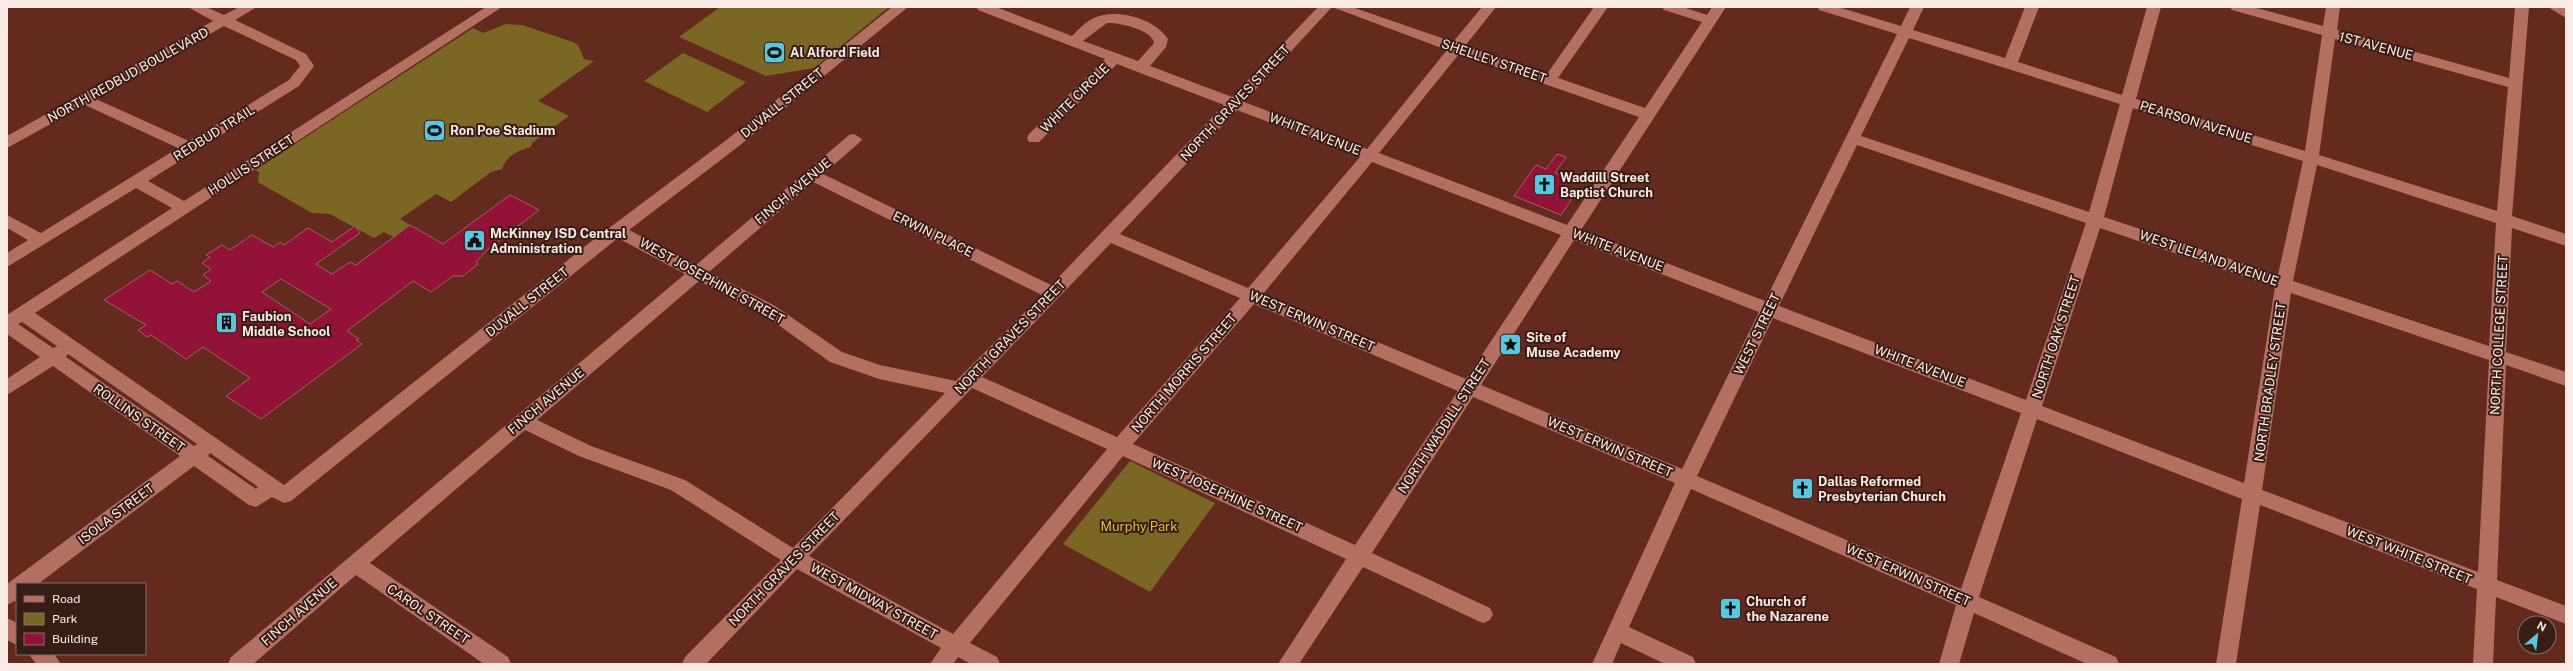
<svg xmlns="http://www.w3.org/2000/svg" width="2573" height="671" viewBox="0 0 2573 671" font-family="'Public Sans',sans-serif">
  <style>
    .green { fill: #7b6724 }
    .building { fill: #931237; stroke: #a35f67; fill-rule: evenodd }
    .lines { fill: none; stroke-linecap: round; stroke-linejoin: round }
    .minor { fill: #b36f61; fill-rule: evenodd }
    .labels { text-anchor: middle; dominant-baseline: central; stroke-width: 4; stroke-linejoin: round; paint-order: stroke }
    .street-label { font-size: 13px; fill: #faeae6; stroke: #381d17 }
    .poi-label { font-size: 13px; font-weight: bold; fill: #faeae6; stroke: #381d17; text-anchor: start }
    .park-label { font-size: 13px; fill: #e1bb2e; stroke: #381d17 }
  </style>
  <rect width="100%" height="100%" fill="#652a1e"/>
  <g class="green">
    <polygon points="720,7 889,7 814,68 766,76 679,37"/>
    <path d="M506,24L522,25L573,42L578,45L584,59L594,61L538,101L569,116L532,143L531,147C519,150 506,156 502,169L491,172L451,202L436,194L400,219L410,225L394,237L384,232L374,238L330,214L312,213L258,182L259,172L255,170L473,28L483,33Z"/>
    <polygon points="683,53 746,82 707,112 644,81"/>
    <polygon points="1130,461 1215,503 1150,592 1063,544"/>
  </g>
  <g class="building">
    <polygon points="1557,154 1566,157 1555,173 1570,179 1563,189 1575,194 1561,215 1514,196 1536,165 1546,169"/>
    <path d="M510,195L539,210L487,250L476,262L478,264L463,276H453L431,292L413,281L347,331L359,339L356,340L362,344L261,419L226,396L250,378L203,347L186,359L151,335L147,337L138,330L146,325L104,300L150,270L172,284L177,281L194,292L211,281L203,275L211,269L202,263L210,257L206,255L222,245L230,250L252,235L273,247L280,242L284,245L308,228L332,242L355,226L360,233L316,264L332,274L350,262L356,265L410,225L443,244ZM281,279L331,309L310,324L262,292Z"/>
  </g>
  <g class="lines">
    <g class="minor">
      <path d="M188,7H206L224,15L239,7H257L235,20L306,54L314,66L299,86L148,181L184,201L486,7H502L35,313L284,485L597,237L729,138L892,7H908L739,146L629,230L696,265L849,135L854,134L862,139L859,143L823,174L1051,285L1224,105L1117,64L1039,142H1029L1027,138L1029,134L1105,59L978,10L976,7H996L1072,36C1078,30 1085,22 1094,18C1116,8 1154,18 1168,39L1166,47L1150,66L1232,97L1318,7H1352L1453,42L1482,7H1496L1465,46L1547,74L1594,7H1608L1558,78L1645,108L1702,22L1664,10L1662,7H1683L1707,15L1712,7H1726L1581,230L1765,301L1897,34L1819,10L1817,7H1838L1901,26L1910,7H1924L1913,30L2005,58L2025,7H2039L2018,62L2122,95L2147,7H2161L2136,99L2305,151L2322,35L2232,10L2230,7H2253L2323,26L2326,7H2340L2337,30L2509,78L2515,7H2529L2512,216L2566,234V246L2512,228L2506,352L2566,372V386L2506,365L2497,580L2566,606V624L2496,597L2493,664H2473L2477,589L2260,505L2236,664H2216L2242,499L2037,419L1979,597L2116,657L2119,664H2087L1974,613L1959,664H1939L1956,605L1691,489L1629,627L1693,657L1696,664H1665L1621,643L1612,664H1592L1675,483L1473,397L1372,553L1490,608L1493,614L1490,620L1483,623L1476,620L1363,567L1299,664H1278L1346,559L1123,456L970,643L997,657L1000,664H971L958,657L953,664H930L941,648L797,569L706,664H682L685,657L781,560L671,490L579,456L525,430L370,563L508,657L511,664H484L356,575L253,664H228L231,657L685,274L618,238L291,501L284,503L272,497L256,507L249,505L194,466L38,584H17V600L7,605V584L180,456L53,366L7,395V379L40,357L7,334V315L172,208L136,188L7,267V253L28,240L7,228V215L41,233L178,148L85,105L7,148V136L213,21ZM1332,7L1447,50L1367,149L1244,102ZM1107,23C1118,22 1153,30 1154,43L1138,61L1083,41ZM224,26L296,60L300,66L289,80L189,141L96,99ZM1909,38L2120,104L2089,212L1861,136ZM2335,39L2508,87L2497,211L2319,155ZM1459,54L1639,117L1567,225L1379,153ZM2133,108L2303,161L2278,275L2104,217ZM1237,110L1360,157L1248,288L1120,234ZM1857,145L2086,223L2026,400L1779,306ZM1372,162L1561,235L1466,379L1263,294ZM2317,165L2496,223L2489,346L2293,281ZM813,182L1042,295L956,381L880,365L842,352L775,306L709,272ZM2100,228L2275,287L2244,483L2042,406ZM1574,240L1759,312L1682,469L1481,385ZM1111,243L1240,298L1117,437L982,377ZM699,281L763,314L830,362L879,379L945,393L793,548L685,480L591,446L537,420ZM2291,293L2489,360L2478,572L2262,490ZM1254,304L1458,391L1355,545L1133,444ZM1773,318L2021,413L1961,589L1697,476ZM22,322L57,346L53,348L18,324ZM68,354L197,444L194,446L66,357ZM972,388L1107,449L953,634L809,556ZM210,453L258,487L256,489L208,456Z"/>
      <polygon points="2548,7 2565,7 2566,18"/>
      <polygon points="7,618 17,623 17,645 7,640"/>
      <polygon points="29,654 54,654 61,664 36,664"/>
    </g>
  </g>
  <defs>
    <symbol id="stadium-square" viewBox="-11 -11 22 22"><rect x="-9" y="-9" width="18" height="18" rx="4" fill="#56c9e0" stroke="#381d17"/><path d="M0-5a6.5 5 0 1 0 0 10a6.5 5 0 1 0 0-10ZM-3.5-1.8h7v3.6h-7Z" fill="#111"/></symbol>
    <symbol id="church-square" viewBox="-11 -11 22 22"><rect x="-9" y="-9" width="18" height="18" rx="4" fill="#56c9e0" stroke="#381d17"/><path d="M-1.2-6h2.4v3.5h3.3v2.4h-3.3V6h-2.4V-.1h-3.3v-2.4h3.3Z" fill="#111"/></symbol>
    <symbol id="civic-square" viewBox="-11 -11 22 22"><rect x="-9" y="-9" width="18" height="18" rx="4" fill="#56c9e0" stroke="#381d17"/><path d="M-.6-6.5H3V-4.5H.6V-3L4-1V1h2V6H-6V1h2V-1L-.6-3ZM-1.2 2.5V6h2.4V2.5Z" fill="#111"/></symbol>
    <symbol id="building-square" viewBox="-11 -11 22 22"><rect x="-9" y="-9" width="18" height="18" rx="4" fill="#56c9e0" stroke="#381d17"/><path d="M-4-6H4V6H1V3H-1V6H-4ZM-2.5-4.3h1.7v1.8h-1.7ZM.8-4.3h1.7v1.8H.8ZM-2.5-1h1.7V.8h-1.7ZM.8-1h1.7V.8H.8Z" fill="#111"/></symbol>
    <symbol id="sight-square" viewBox="-11 -11 22 22"><rect x="-9" y="-9" width="18" height="18" rx="4" fill="#56c9e0" stroke="#381d17"/><path d="M0-6L1.8-2.2L6-1.7L2.9 1.2L3.7 5.4L0 3.3L-3.7 5.4L-2.9 1.2L-6-1.7L-1.8-2.2Z" fill="#111"/></symbol>
  </defs>
  <g fill-rule="evenodd">
    <use href="#stadium-square" x="762" y="40" width="25" height="25"/>
    <use href="#stadium-square" x="422" y="118" width="25" height="25"/>
    <use href="#church-square" x="1532" y="172" width="25" height="25"/>
    <use href="#civic-square" x="462" y="228" width="25" height="25"/>
    <use href="#building-square" x="214" y="310" width="25" height="25"/>
    <use href="#sight-square" x="1498" y="332" width="25" height="25"/>
    <use href="#church-square" x="1790" y="476" width="25" height="25"/>
    <use href="#church-square" x="1718" y="596" width="25" height="25"/>
  </g>
  <g class="labels">
    <g class="street-label">
      <text transform="translate(2376 46) rotate(15)">1ST AVENUE</text>
      <text transform="translate(1494 61) rotate(19)">SHELLEY STREET</text>
      <text transform="translate(128 75) rotate(-29)">NORTH REDBUD BOULEVARD</text>
      <text transform="translate(1075 98) rotate(-45)">WHITE CIRCLE</text>
      <text transform="translate(782 103) rotate(-39)">DUVALL STREET</text>
      <text transform="translate(1235 103) rotate(-47)">NORTH GRAVES STREET</text>
      <text transform="translate(2196 122) rotate(17)">PEARSON AVENUE</text>
      <text transform="translate(214 133) rotate(-32)">REDBUD TRAIL</text>
      <text transform="translate(1315 134) rotate(21)">WHITE AVENUE</text>
      <text transform="translate(251 165) rotate(-33)">HOLLIS STREET</text>
      <text transform="translate(793 191) rotate(-40)">FINCH AVENUE</text>
      <text transform="translate(933 234) rotate(26)">ERWIN PLACE</text>
      <text transform="translate(1618 250) rotate(21)">WHITE AVENUE</text>
      <text transform="translate(2209 258) rotate(19)">WEST LELAND AVENUE</text>
      <text transform="translate(712 281) rotate(29)">WEST JOSEPHINE STREET</text>
      <text transform="translate(527 302) rotate(-39)">DUVALL STREET</text>
      <text transform="translate(1312 321) rotate(23)">WEST ERWIN STREET</text>
      <text transform="translate(1757 334) rotate(-64)">WEST STREET</text>
      <text transform="translate(2499 335) rotate(-87)">NORTH COLLEGE STREET</text>
      <text transform="translate(1010 337) rotate(-46)">NORTH GRAVES STREET</text>
      <text transform="translate(2056 337) rotate(-72)">NORTH OAK STREET</text>
      <text transform="translate(1920 366) rotate(21)">WHITE AVENUE</text>
      <text transform="translate(1184 373) rotate(-49)">NORTH MORRIS STREET</text>
      <text transform="translate(2270 382) rotate(-82)">NORTH BRADLEY STREET</text>
      <text transform="translate(546 401) rotate(-40)">FINCH AVENUE</text>
      <text transform="translate(139 418) rotate(35)">ROLLINS STREET</text>
      <text transform="translate(1444 426) rotate(-57)">NORTH WADDILL STREET</text>
      <text transform="translate(1610 447) rotate(23)">WEST ERWIN STREET</text>
      <text transform="translate(1227 495) rotate(24)">WEST JOSEPHINE STREET</text>
      <text transform="translate(116 514) rotate(-37)">ISOLA STREET</text>
      <text transform="translate(2409 555) rotate(22)">WEST WHITE STREET</text>
      <text transform="translate(784 569) rotate(-46)">NORTH GRAVES STREET</text>
      <text transform="translate(1908 575) rotate(24)">WEST ERWIN STREET</text>
      <text transform="translate(874 601) rotate(29)">WEST MIDWAY STREET</text>
      <text transform="translate(299 612) rotate(-41)">FINCH AVENUE</text>
      <text transform="translate(428 614) rotate(34)">CAROL STREET</text>
    </g>
    <g class="poi-label">
      <text x="790" y="52">Al Alford Field</text>
      <text x="450" y="130">Ron Poe Stadium</text>
      <text x="1560" y="177">Waddill Street<tspan x="1560" dy="15">Baptist Church</tspan></text>
      <text x="490" y="233">McKinney ISD Central<tspan x="490" dy="15">Administration</tspan></text>
      <text x="242" y="316">Faubion<tspan x="242" dy="15">Middle School</tspan></text>
      <text x="1526" y="337">Site of<tspan x="1526" dy="15">Muse Academy</tspan></text>
      <text x="1818" y="481">Dallas Reformed<tspan x="1818" dy="15">Presbyterian Church</tspan></text>
      <text x="1746" y="601">Church of<tspan x="1746" dy="15">the Nazarene</tspan></text>
    </g>
    <g class="park-label">
      <text x="1139" y="526">Murphy Park</text>
    </g>
  </g>
  <rect width="2573" height="671" fill="none" stroke="#faeae6" stroke-width="16"/>
  <rect x="16" y="583" width="130" height="72" fill="#381d17" stroke="#866f6a"/>
  <rect x="24" y="596" width="20" height="6" fill="#b36f61" stroke="#866f6a"/>
  <text x="52" y="603" font-size="12" fill="#faeae6">Road</text>
  <rect x="24" y="613" width="20" height="12" fill="#7b6724" stroke="#866f6a"/>
  <text x="52" y="623" font-size="12" fill="#faeae6">Park</text>
  <rect x="24" y="633" width="20" height="12" fill="#931237" stroke="#866f6a"/>
  <text x="52" y="643" font-size="12" fill="#faeae6">Building</text>
  <g transform="translate(2537 635) rotate(28)"><circle r="19" fill="#381d17" stroke="#866f6a"/>
  <path d="M0-3L7 15L0 10L-7 15Z" fill="#56c9e0"/>
  <text y="-6" font-size="11" font-weight="bold" text-anchor="middle" fill="#faeae6">N</text>
  </g>
</svg>
